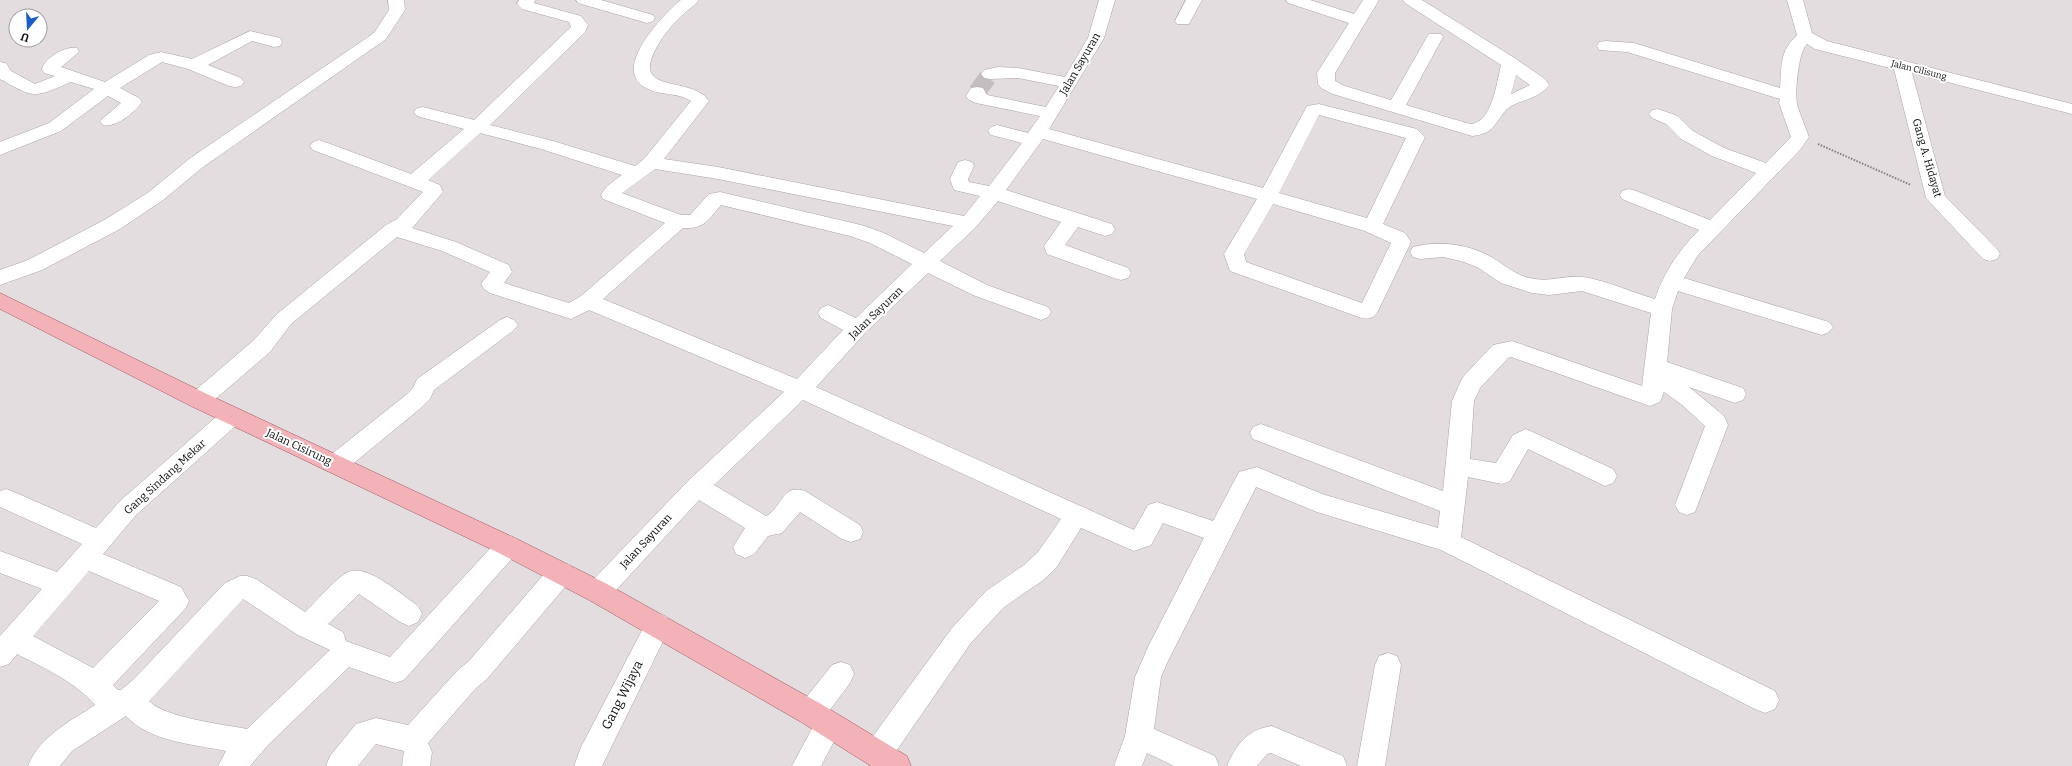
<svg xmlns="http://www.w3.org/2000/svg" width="2072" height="766" viewBox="0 0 2072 766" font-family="Bitter,serif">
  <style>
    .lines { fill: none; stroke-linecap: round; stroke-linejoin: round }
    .minor-tunnel { stroke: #c4bec0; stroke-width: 18; stroke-dasharray: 18 9; stroke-linecap: butt }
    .minor-casing { stroke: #aaa4a6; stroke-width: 1 }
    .major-casing { stroke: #9e585e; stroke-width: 1 }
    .path { stroke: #837e80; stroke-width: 2; stroke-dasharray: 1.5 1.5; stroke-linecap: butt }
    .minor { fill: #fff; fill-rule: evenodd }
    .major { fill: #f2b2b8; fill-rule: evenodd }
    .labels { text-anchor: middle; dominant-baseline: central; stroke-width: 4; stroke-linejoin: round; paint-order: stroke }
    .far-street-label { font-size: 9px; fill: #110f10; stroke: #fff }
    .street-label { font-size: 11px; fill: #110f10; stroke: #fff }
    .near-street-label { font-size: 13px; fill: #110f10; stroke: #fff }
  </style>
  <rect width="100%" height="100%" fill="#e4dddf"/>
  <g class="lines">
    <polyline class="minor-tunnel" points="977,92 990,74"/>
    <defs>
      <g id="minor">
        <polygon points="388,0 404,0 405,10 386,39 203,167 163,200 120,229 42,270 0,285 0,270 28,260 106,219 149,192 189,159 374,33 389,10"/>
        <path d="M519,0H535L534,3L581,16L588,25L585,32L490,125L553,141L635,166L644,159L691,101C678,92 660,96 646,88C611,69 661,18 678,2L681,0H699C696,4 692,7 688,10C678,19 668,29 661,40C624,98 690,73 709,101L664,159L718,167L964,216L980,196L954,190L950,179L958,162L965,160L972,162L974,166L968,179L969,182L989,186L1022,143L991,135L988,131L991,127L997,125L1028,133L1040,116L976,103L969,100L966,96L971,88L977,87L983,88L987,95L1046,107L1059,86L1018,78L990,79L984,78L981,74L984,70L998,67L1018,68L1065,77L1088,38L1099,0H1115L1104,38L1049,129L1263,188L1307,106L1319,104L1417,129L1425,137L1383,224L1405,233L1411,242L1378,311C1374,319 1367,320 1359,317L1230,271L1224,254L1257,199L1043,139L1006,190L1112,224L1115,229L1112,234L1105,236L1078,227L1065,245L1128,268L1131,273L1128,278L1121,280L1114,278L1047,254L1044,246L1061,222L998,201L975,228L940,261L987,285L1048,307L1051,312L1048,317L1041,320L973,295L928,273L865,333L816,387L1134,530L1148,505L1157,502L1213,521L1239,472L1257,467L1322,494L1438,528L1440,511L1253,439L1250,433L1253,427L1261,424L1269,427L1443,491L1452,401L1460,383L1463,377L1493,345L1512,341L1642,386L1651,313L1582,291L1549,295L1532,293L1501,283L1477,267L1461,261L1443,257L1420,259L1413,257L1410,252L1413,247C1438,240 1470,244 1493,258C1506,266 1515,275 1530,278C1549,283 1564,275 1582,277C1602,279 1634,293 1655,299C1664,272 1679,250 1699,230L1622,199L1620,195L1622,191L1629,189L1636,191L1710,220L1756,173L1712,156L1681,139L1666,124L1652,118L1649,114L1652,110L1658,109L1678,116L1693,131L1724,148L1766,163L1791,137L1779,103L1780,99L1627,52L1599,50L1597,46L1599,42L1605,41L1634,43L1780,88C1782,65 1779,52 1797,35L1787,0H1803L1812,33L1827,41L2072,104V114L1912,73L1945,196L1997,249L2000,254L1997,259L1990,261L1983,259L1926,198L1894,69L1815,49L1807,44C1798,52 1795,93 1797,104C1800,115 1805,126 1809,137L1800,150L1698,255L1684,278L1829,322L1833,327L1829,332L1822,335L1678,291L1672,309L1667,362L1743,388L1746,394L1743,400L1735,403L1689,387L1724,416L1728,425L1695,512L1687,515L1679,512L1675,505L1705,426L1681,404L1664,392L1660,402L1650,406L1511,357L1508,358L1480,388L1474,401L1470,459L1496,463L1513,435L1526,429L1613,469L1617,476L1613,483L1605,486L1528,449L1510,481L1502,484L1468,477L1461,537L1775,691L1779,700L1775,709L1765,713L1755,709L1441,550L1317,512L1256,487L1168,661L1161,677L1154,729L1215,756L1219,766H1174L1147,753L1142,766H1114L1125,736L1135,677L1148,647L1204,538L1163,523L1151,545L1134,551L1081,528L1056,568L1042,581L1004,607L970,644L888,763L879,766L868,763L864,753L868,743L952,628L986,591L1024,565L1038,552L1061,519L803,400L714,485L766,516C782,508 782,483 805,491L860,525L863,532L860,539L851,542L842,539L800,512L782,533L768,536L754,554L745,558L736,554L733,547L745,528L699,500L607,600L598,603L589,600L585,592L589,584L689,480L784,392L589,310L571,319L490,293L484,289L481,284L490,272L442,251L397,237L291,324L270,352L207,406L199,409L191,406L188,400L191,394L254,340L277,314L386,225L397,219L423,192L313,150L310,146L313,142L319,140L325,142L411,174L464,129L417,116L414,112L417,108L423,107L474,120L571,27L569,22L522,9L517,4ZM1319,115L1406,138L1367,218L1279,193ZM480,133L541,149L622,175C613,181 606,186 601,195L603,199L665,223L581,296L569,303L504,283L512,272L509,265L456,242L412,228L443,192L440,185L428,180ZM655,169L718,179L953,226L924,253L884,233L861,225L720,192L709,194L690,215H681L622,193ZM1273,204L1365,231L1391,243L1362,303L1246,262L1244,254ZM721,205L850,236L870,243L912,264L856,318L828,305L821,308L818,313L821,318L843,330L797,379L603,299L683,228C705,229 708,220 721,205Z"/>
        <polygon points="576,0 601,0 653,15 655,18 653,21 647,23 578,3"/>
        <polygon points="1186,0 1202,0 1189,24 1177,24 1175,21"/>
        <path d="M1286,0H1310L1354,14L1363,0H1379L1335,73V81L1345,86L1391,100L1427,37L1429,34H1441L1443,37L1406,105L1470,124C1492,124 1497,81 1501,65L1405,3L1403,0H1422L1516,59L1545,79L1549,85C1537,101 1515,100 1506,110C1494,124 1494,134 1472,136L1333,94L1321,88L1318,84L1317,73L1349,23L1288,3ZM1516,75L1530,85L1511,94Z"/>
        <path d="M250,31L280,38L282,42L280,46L274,47L252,41L208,65L241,78L244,82L241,86L235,87L229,86L188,69L162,62L120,88L139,98L142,102C134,113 116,128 103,125L100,121L121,103L108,96L61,131L0,155V142L49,123L94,89L71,82C33,98 36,99 0,79V62L6,63L11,71L35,84L55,76L44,73L42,69L43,66C49,56 65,46 77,48L79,52L61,67L105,82L149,55L161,52L192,59Z"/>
        <polygon points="507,317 514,320 518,325 514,330 434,390 430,399 422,407 344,471 336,473 328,471 324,464 328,457 406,395 413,388 417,379 500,320"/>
        <path d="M232,407L240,410L243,416L240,422L136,515L103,554L181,587L189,601L185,609L113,685L118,690H121L133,680L225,583L240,576H247L256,579L305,612C318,600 332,582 346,573C365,561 402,595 418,606L422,614L418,622L409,626L400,622L359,594L328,624L343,632L346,641L390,657L499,539L508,535L517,539L520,546L517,553L404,680L395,683L349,667L269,744L250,766H218L226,751C193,744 150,742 126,716L72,751L60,766H28C40,736 69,722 95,705C75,682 45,668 17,654L9,664L0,667V636L42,589L0,573V551L57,572L82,544L0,507V491L6,489L14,492L96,528L120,501L224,410ZM89,571L159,601L93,668L33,636ZM243,599L298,635L330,650L247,729C222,724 165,718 149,701Z"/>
        <polygon points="561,562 570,565 574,573 570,581 487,679 476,688 428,743 432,752 430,766 402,766 404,751 376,744 358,766 326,766 330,756 356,724 376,718 408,725 458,670 469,661 552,565"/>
        <polygon points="658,613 667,617 671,625 602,766 574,766 581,747 649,617"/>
        <polygon points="1388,653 1397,656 1401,665 1385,766 1357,766 1375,665 1379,656"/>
        <polygon points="841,662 850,665 854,674 850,683 829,711 839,715 843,724 821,766 792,766 814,725 811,726 801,722 797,713 801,704 832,665"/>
        <path d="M1272,726L1343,756L1347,766H1301L1271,753L1267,754L1257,766H1227C1236,745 1248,729 1272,726Z"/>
      </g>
      <polygon id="major" points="0,293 207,394 517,539 607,584 821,704 907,756 911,766 871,766 801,722 589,600 499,553 191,406 0,309"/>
    </defs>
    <use href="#minor" class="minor-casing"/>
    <use href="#major" class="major-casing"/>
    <polyline class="path" points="1818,144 1911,185"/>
    <use href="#minor" class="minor"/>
    <use href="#major" class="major"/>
  </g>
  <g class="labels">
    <g class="far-street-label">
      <text transform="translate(1919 70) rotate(14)">Jalan Cilisung</text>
    </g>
    <g class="street-label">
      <text transform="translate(1080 64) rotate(-60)">Jalan Sayuran</text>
      <text transform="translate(1927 158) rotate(74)">Gang A. Hidayat</text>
      <text transform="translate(876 313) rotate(-44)">Jalan Sayuran</text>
      <text transform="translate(299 447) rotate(25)">Jalan Cisirung</text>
      <text transform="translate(165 477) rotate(-42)">Gang Sindang Mekar</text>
      <text transform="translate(646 541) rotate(-47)">Jalan Sayuran</text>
    </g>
    <g class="near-street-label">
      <text transform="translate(622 695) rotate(-63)">Gang Wijaya</text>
    </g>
  </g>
  <g transform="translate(28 28) rotate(198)"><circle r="19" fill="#ffffff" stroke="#a09f9f"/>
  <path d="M0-3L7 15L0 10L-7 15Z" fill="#1b5dc8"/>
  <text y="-6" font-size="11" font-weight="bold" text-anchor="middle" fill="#110f10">U</text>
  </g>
</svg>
